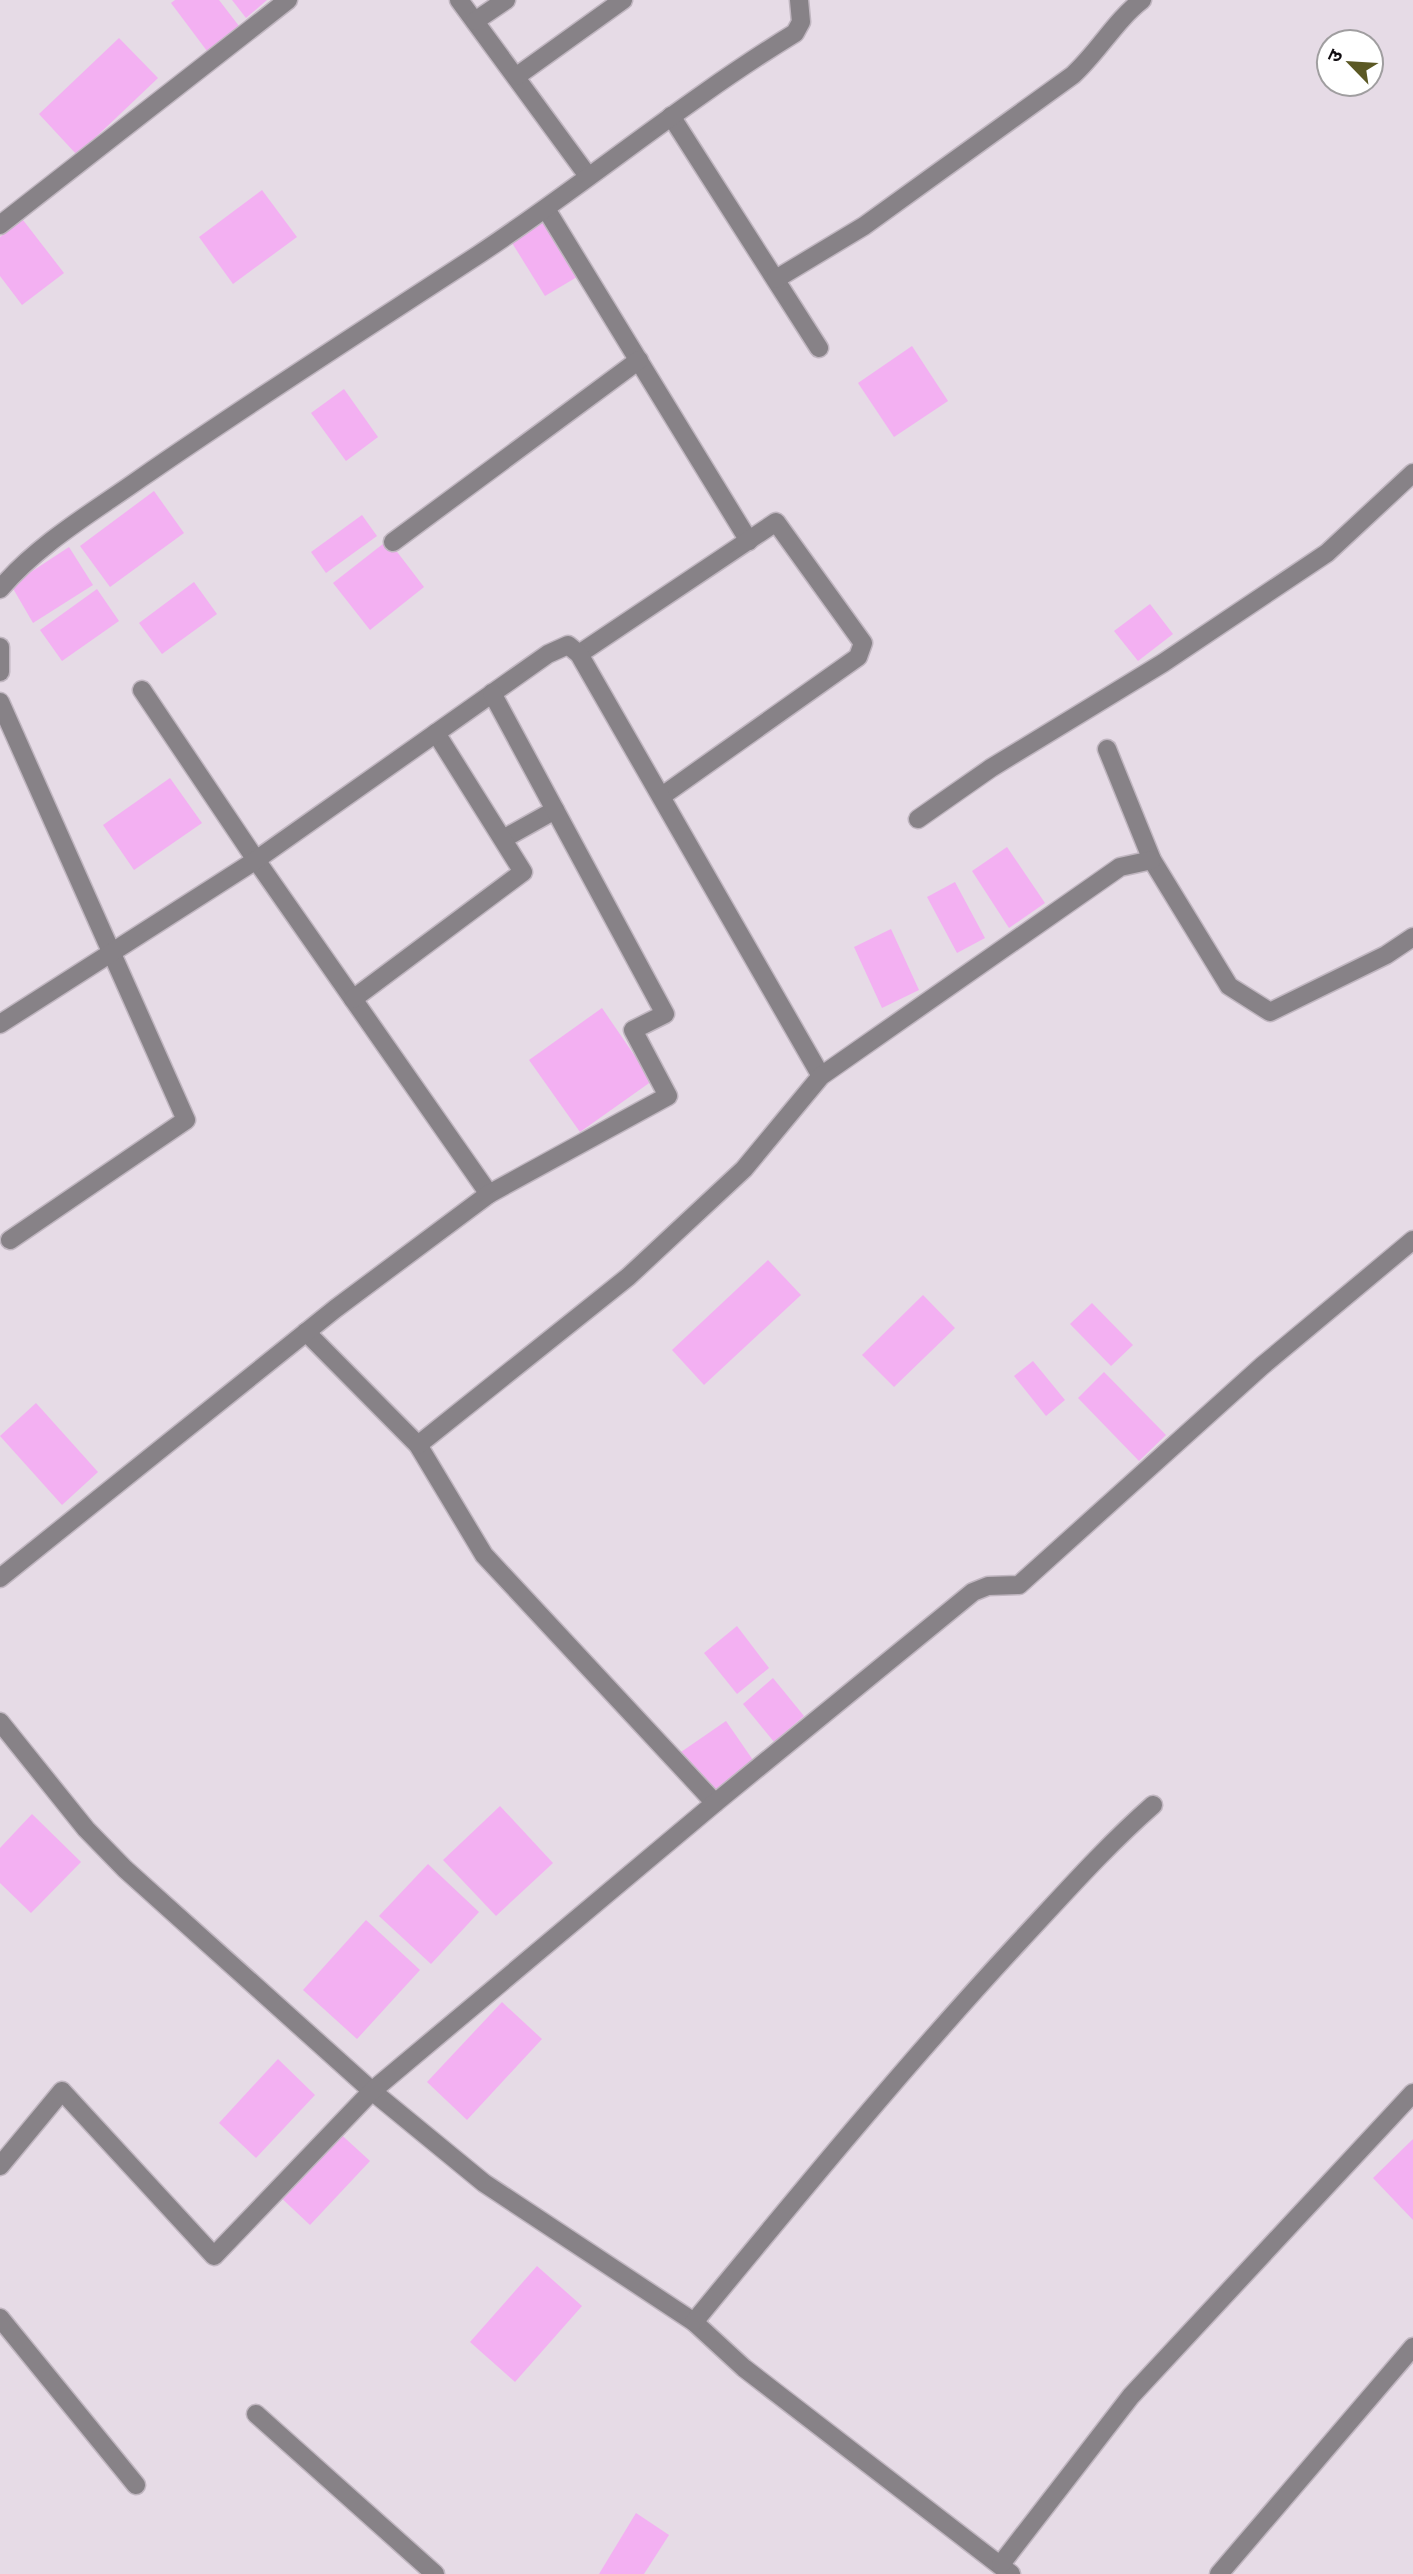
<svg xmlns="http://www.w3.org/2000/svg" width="1413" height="2574" viewBox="0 0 1413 2574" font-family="'Open Sans','Noto Sans Devanagari',sans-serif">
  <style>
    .building { fill: #f3b0f2 }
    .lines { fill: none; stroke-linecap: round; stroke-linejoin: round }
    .street-casing { stroke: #c0b6c0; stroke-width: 21 }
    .street { stroke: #878287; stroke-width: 18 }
  </style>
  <rect width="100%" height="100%" fill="#e6dbe6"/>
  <g class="building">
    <polygon points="175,0 219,0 239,26 207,51 171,3"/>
    <polygon points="232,0 267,0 246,18"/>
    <polygon points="119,38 158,78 77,155 39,114"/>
    <polygon points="262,190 297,237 233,284 199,237"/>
    <polygon points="545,215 582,274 545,296 509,238"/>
    <polygon points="23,220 64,273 22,305 0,276 0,237"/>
    <polygon points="912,346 948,401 894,437 858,383"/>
    <polygon points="344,389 378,437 346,461 311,413"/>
    <polygon points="154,491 184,533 110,587 80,546"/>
    <polygon points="362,515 377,536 326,573 311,552"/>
    <polygon points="388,540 424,587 370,630 333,583"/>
    <polygon points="69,547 93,585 33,623 11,585"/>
    <polygon points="194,582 217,614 162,654 139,623"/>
    <polygon points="97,589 119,621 62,661 40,630"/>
    <polygon points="1150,604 1173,634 1138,661 1114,631"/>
    <polygon points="170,778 202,823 134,870 103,825"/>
    <polygon points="1007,847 1045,903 1009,928 972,871"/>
    <polygon points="955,882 985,938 957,953 927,897"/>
    <polygon points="891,929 919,990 882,1008 854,947"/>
    <polygon points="602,1008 652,1081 580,1132 529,1060"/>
    <polygon points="768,1260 801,1295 704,1385 672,1350"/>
    <polygon points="923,1295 955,1328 894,1387 862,1355"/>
    <polygon points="1092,1303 1133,1345 1111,1366 1070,1324"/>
    <polygon points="1033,1361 1065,1400 1046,1416 1014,1376"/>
    <polygon points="1104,1372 1166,1435 1139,1461 1078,1398"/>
    <polygon points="36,1403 98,1472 62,1505 0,1436"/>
    <polygon points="737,1626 769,1668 737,1694 704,1653"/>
    <polygon points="773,1678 804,1716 774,1742 743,1704"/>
    <polygon points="726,1721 755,1763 711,1795 681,1752"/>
    <polygon points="500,1806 553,1863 496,1916 443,1860"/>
    <polygon points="32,1814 81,1862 31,1913 0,1883 0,1848"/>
    <polygon points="428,1864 479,1912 431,1964 379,1916"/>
    <polygon points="366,1920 420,1970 357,2039 303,1990"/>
    <polygon points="502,2002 542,2039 467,2120 427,2082"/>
    <polygon points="278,2059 315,2095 256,2158 219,2123"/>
    <polygon points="335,2129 370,2161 310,2225 276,2193"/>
    <polygon points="1413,2139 1413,2220 1373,2178"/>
    <polygon points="537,2266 582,2306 515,2382 470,2342"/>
    <polygon points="636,2513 669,2535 644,2574 599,2574"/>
  </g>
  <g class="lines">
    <defs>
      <g id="street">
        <polyline points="459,0 588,176"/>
        <polyline points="475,21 506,0"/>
        <polyline points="517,76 623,0"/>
        <polyline points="671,116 819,348"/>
        <polyline points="546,209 749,541"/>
        <polyline points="0,225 288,0"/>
        <path d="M776,279L864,226L1073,75C1099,51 1115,21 1142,0"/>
        <polyline points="393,542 639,360"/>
        <path d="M0,589C38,544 93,512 141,478C252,401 365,329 478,255C585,184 684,101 795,33L801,22L799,0"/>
        <polyline points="0,647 0,672"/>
        <polyline points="579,654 776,522 863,643 858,657 662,796"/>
        <polyline points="142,690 256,860 489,1194"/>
        <polyline points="0,702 186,1120 10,1240"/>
        <polyline points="1107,749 1152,860 1229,986 1270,1012 1386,955 1413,937"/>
        <polyline points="918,819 991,768 1163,663 1327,553 1413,473"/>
        <polyline points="503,839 555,810"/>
        <polyline points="353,999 523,872 436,733"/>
        <polyline points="0,1024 256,860 548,654 568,645 579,654 821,1076"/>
        <polyline points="306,1332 418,1445 484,1555 715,1803"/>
        <polyline points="418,1445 628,1277 744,1169 821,1076 1120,867 1152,860"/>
        <polyline points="0,1578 335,1309 489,1194 668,1096 633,1030 665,1014 492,693"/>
        <polyline points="0,1722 86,1829 125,1869 372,2091 484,2183 694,2322 744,2368 1011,2574"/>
        <polyline points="0,2166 62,2091 214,2256 372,2091 715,1803 973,1592 988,1586 1019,1585 1262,1366 1413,1240"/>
        <polyline points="0,2318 136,2485"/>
        <path d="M694,2322C800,2193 906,2064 1019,1942C1063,1895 1104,1848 1153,1805"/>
        <polyline points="256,2414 435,2574"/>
        <polyline points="1001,2564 1131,2396 1413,2093"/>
        <polyline points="1219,2574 1413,2347"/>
      </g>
    </defs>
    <use href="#street" class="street-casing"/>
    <use href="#street" class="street"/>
  </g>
  <g transform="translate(1350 63) rotate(295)"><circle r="33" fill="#ffffff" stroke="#a09ea0" stroke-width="2"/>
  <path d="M0-5L12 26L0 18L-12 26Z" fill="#5b5824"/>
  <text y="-10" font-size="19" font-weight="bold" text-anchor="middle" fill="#110d11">उ</text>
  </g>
</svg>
